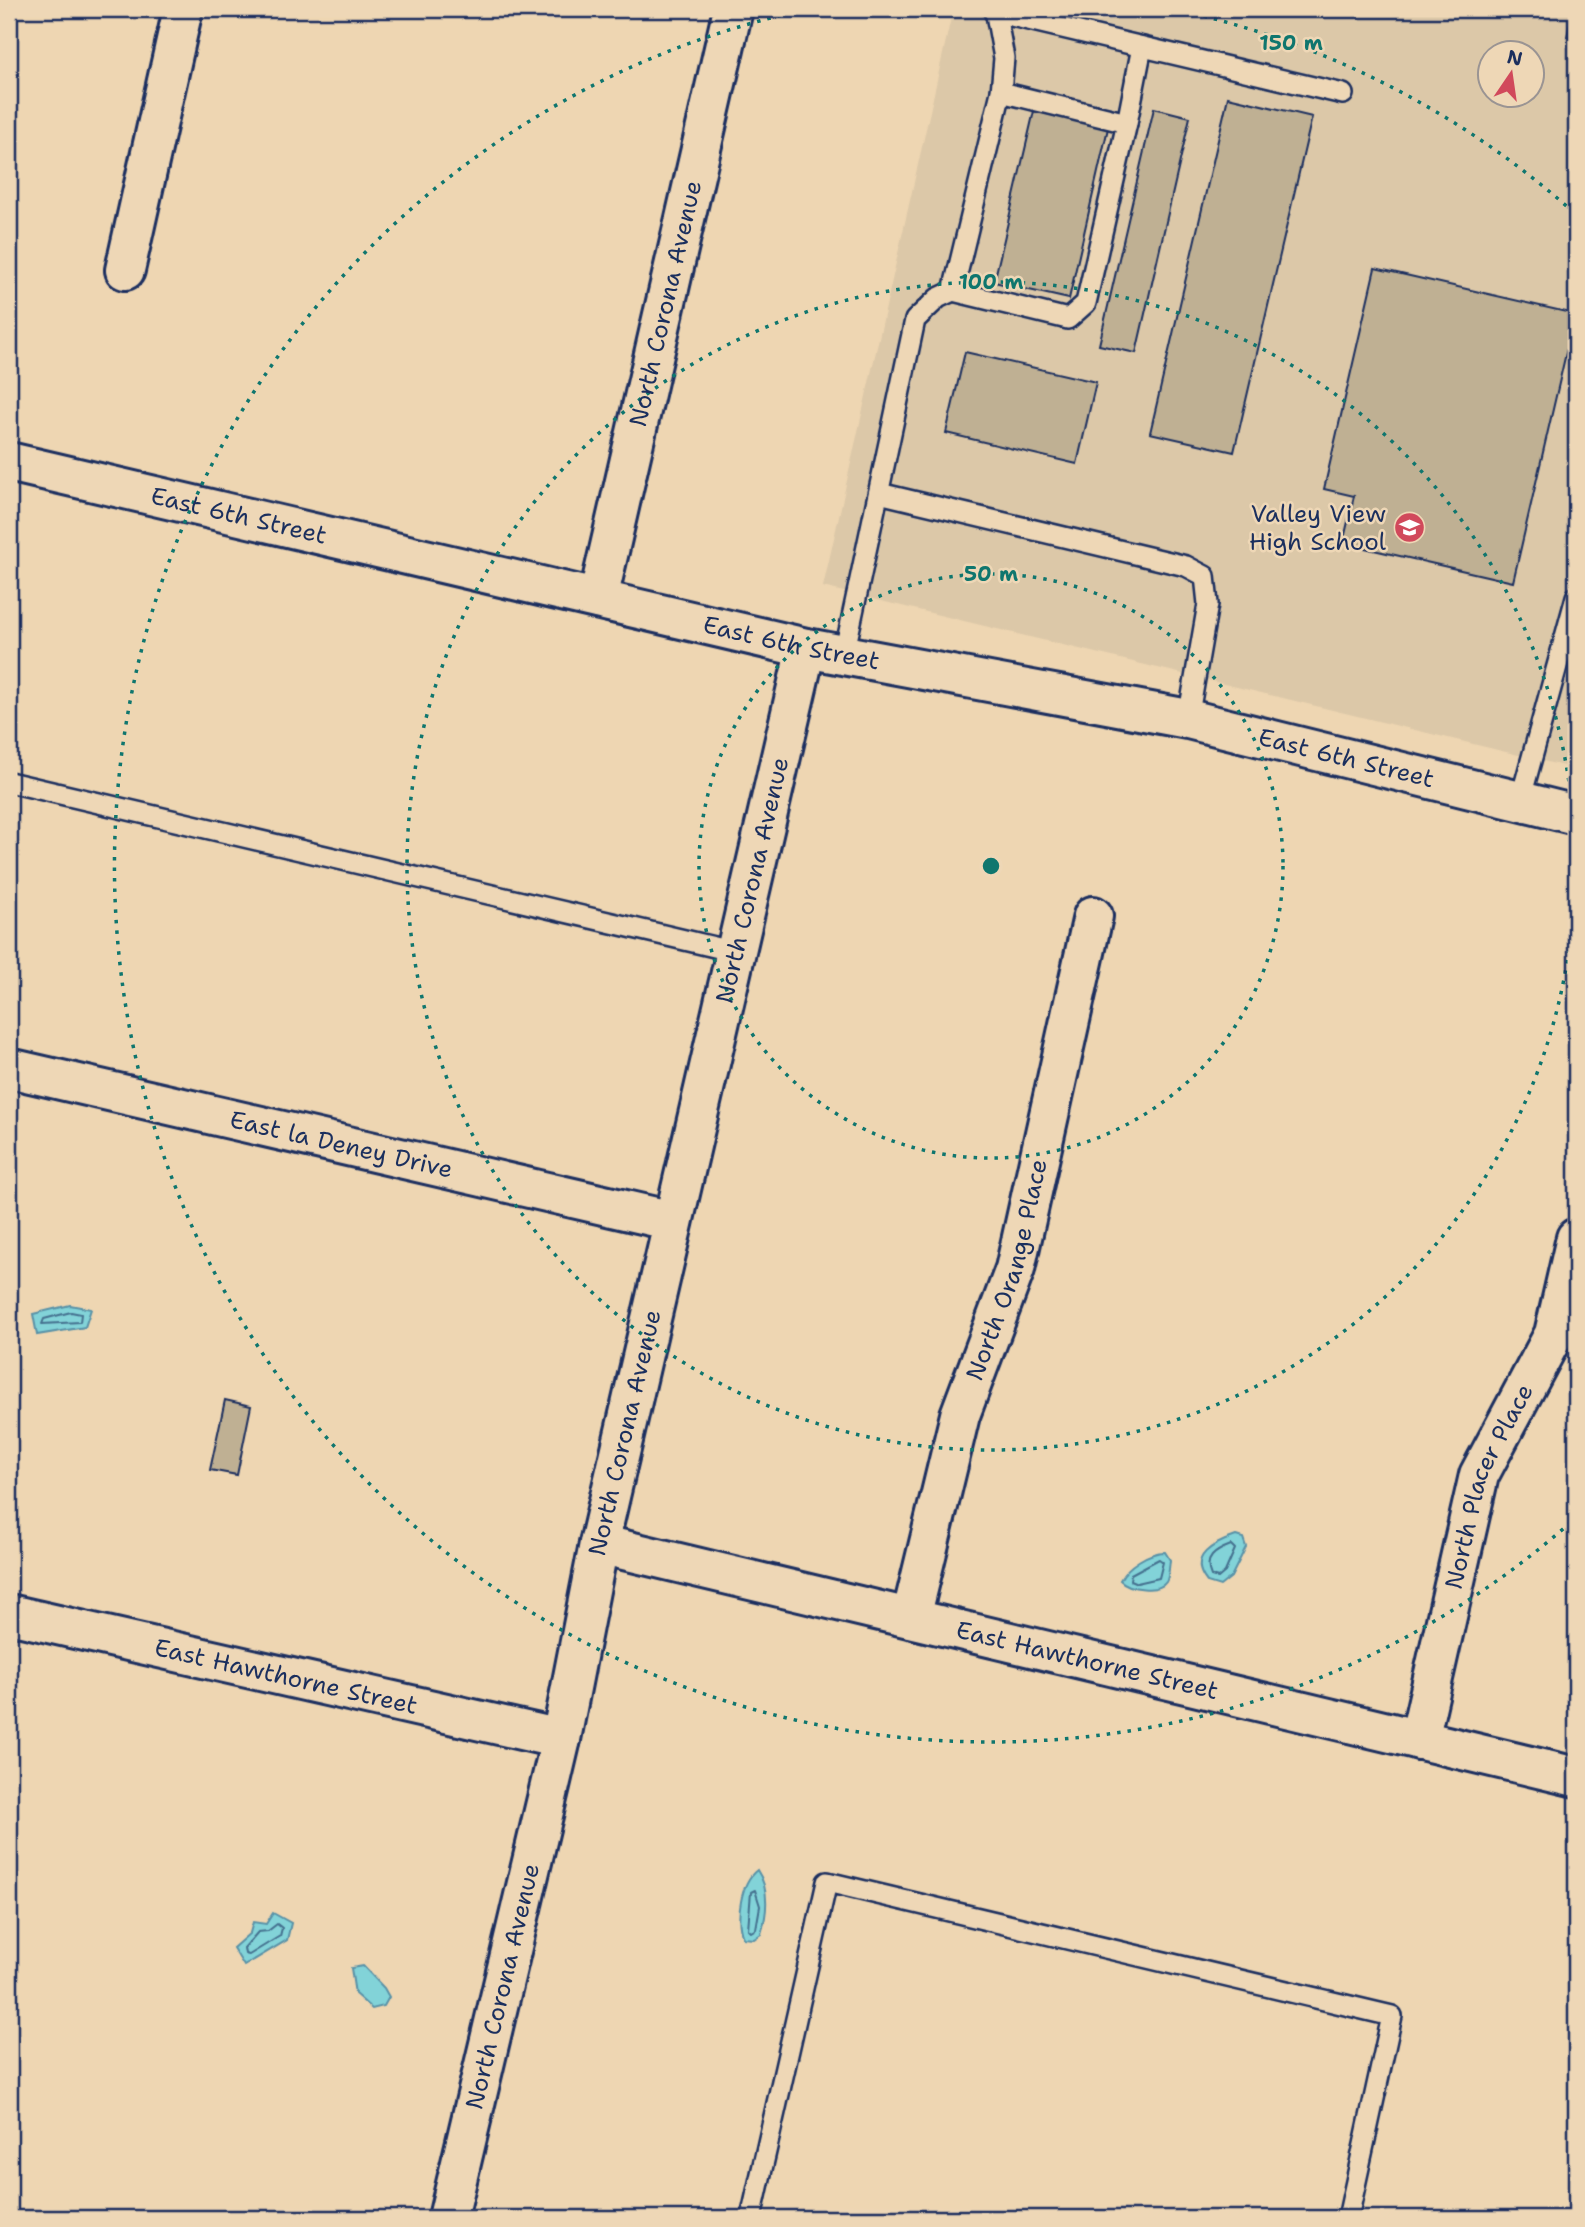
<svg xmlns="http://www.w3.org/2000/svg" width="1585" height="2227" viewBox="0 0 1585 2227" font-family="'Shantell Sans',sans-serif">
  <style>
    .built { fill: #dcc8a8; fill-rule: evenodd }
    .water { fill: #82d3d8; stroke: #5991a7; stroke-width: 2 }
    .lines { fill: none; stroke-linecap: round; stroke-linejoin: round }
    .shore { stroke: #44718f; stroke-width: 2 }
    .building { fill: #bfb093; stroke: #1b2f5e; stroke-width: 2 }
    .service-casing { stroke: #1b2f5e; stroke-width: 24 }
    .minor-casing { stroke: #1b2f5e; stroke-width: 44 }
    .secondary-casing { stroke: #1b2f5e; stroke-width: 44 }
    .service { stroke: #eed7b6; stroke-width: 19 }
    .minor { stroke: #eed7b6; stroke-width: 38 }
    .secondary { stroke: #eed7b6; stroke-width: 38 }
    .ring { fill: none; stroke: #0f766e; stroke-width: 3.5; stroke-dasharray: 3.5 7 }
    .labels { text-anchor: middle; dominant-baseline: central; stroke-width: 5; stroke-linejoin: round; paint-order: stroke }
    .street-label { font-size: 24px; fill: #1b2f5e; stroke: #eed7b6 }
    .poi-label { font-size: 24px; fill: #1b2f5e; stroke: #eed7b6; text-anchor: end }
    .centre { fill: #0f766e; stroke: #eed7b6; stroke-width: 3.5 }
    .ring-label { font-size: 21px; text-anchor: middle; font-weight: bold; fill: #0f766e; stroke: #eed7b6; stroke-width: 5; stroke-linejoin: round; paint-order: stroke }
  </style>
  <rect width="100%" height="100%" fill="#eed6b2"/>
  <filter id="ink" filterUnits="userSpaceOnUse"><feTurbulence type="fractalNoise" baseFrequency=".0143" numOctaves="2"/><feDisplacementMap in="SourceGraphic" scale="14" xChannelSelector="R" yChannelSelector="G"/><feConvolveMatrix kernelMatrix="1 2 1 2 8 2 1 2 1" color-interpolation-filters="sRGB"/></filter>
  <g filter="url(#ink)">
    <path class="built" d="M953,9H1576V769L823,587ZM1490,52H1532V94H1490Z"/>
    <g class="water">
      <polygon points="70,1305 91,1309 85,1327 37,1335 33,1314"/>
      <path d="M1236,1536L1243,1538L1246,1547L1231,1577L1220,1586L1207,1582C1186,1556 1215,1543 1236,1536Z"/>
      <path d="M1165,1552L1170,1560C1169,1566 1169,1578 1166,1582C1159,1593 1128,1589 1120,1580C1127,1566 1149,1552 1165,1552Z"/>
      <path d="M757,1870C770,1889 767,1914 761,1934L754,1939L743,1938C735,1919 741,1882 757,1870Z"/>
      <polygon points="273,1913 291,1923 287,1940 244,1966 233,1948 250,1933 253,1922 266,1924"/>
      <polygon points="363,1966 384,1988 389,1997 384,2006 372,2009 355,1994 351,1968"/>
    </g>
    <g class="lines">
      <g class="shore">
        <polygon points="71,1312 81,1314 80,1322 42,1324 44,1319"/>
        <path d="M1231,1545L1235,1549L1225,1572L1218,1578L1211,1576C1203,1558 1215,1551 1231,1545Z"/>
        <polygon points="1159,1559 1163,1562 1159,1578 1137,1583 1130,1580 1131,1574"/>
        <polygon points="755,1890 760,1906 756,1929 751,1932 748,1929 751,1892"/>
        <polygon points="277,1924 282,1928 280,1936 249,1955 245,1954 244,1948 258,1932 268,1931"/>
      </g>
    </g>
    <g class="building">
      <polygon points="1573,9 1576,9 1576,39 1567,37"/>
      <polygon points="1228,97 1312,117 1234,452 1150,433"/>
      <polygon points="1154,108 1190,117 1136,353 1099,345"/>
      <polygon points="1034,111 1108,128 1069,299 994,282"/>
      <polygon points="1375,268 1575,314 1513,582 1343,543 1354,496 1324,489"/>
      <polygon points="965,352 1096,382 1077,464 946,433"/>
      <polygon points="225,1400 251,1406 237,1475 210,1470"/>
    </g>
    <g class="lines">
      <defs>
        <g id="service">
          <polyline points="994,12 1343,94"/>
          <polyline points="1127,123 1142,47"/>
          <polyline points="953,291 1068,319 1086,303 1127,123 1001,92"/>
          <polyline points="879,493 1186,566 1205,576 1208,604 1188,719"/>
          <polyline points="844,655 915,320 938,298 953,291 1001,92 1004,58 995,9"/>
          <polyline points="9,782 736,952"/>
          <polyline points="1520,801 1576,597"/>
          <polyline points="751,2218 827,1882 1392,2016 1348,2218"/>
        </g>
        <g id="minor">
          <polyline points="125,270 183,9"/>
          <path id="s1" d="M598,599L733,9"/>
          <path id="s2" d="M9,1068L673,1221"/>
          <path id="s3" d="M599,1544L1576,1777"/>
          <path id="s4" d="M9,1614L561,1739"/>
          <path id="s5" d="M911,1618L960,1415L1015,1269L1093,916"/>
          <path id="s6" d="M1419,1740L1479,1475L1554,1334L1576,1238"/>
          <path id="s7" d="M448,2218L561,1739L599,1544L806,648"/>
        </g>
        <g id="secondary">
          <path id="s8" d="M9,462L806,648L1188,719L1576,815"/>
        </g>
      </defs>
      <use href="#service" class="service-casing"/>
      <use href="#minor" class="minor-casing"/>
      <use href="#secondary" class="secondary-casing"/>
      <use href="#service" class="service"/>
      <use href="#minor" class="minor"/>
      <use href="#secondary" class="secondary"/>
    </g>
  </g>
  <g class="ring">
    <circle cx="991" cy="866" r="292"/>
    <circle cx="991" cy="866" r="584"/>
    <path d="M1571 1522A876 876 0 1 1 809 9M1173 9A876 876 0 0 1 1571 210"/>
  </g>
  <defs>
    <symbol id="school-disc" viewBox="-11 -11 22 22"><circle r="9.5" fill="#d1495b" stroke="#eed7b6"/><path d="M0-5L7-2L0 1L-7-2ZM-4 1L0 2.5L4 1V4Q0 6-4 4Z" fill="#fff"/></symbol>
  </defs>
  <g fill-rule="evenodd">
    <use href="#school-disc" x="1392" y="510" width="35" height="35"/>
  </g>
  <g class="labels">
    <g class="street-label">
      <text stroke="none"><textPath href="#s1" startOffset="303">North Corona Avenue</textPath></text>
      <text stroke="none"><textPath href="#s8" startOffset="236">East 6th Street</textPath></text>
      <text stroke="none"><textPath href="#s8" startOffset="803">East 6th Street</textPath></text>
      <text stroke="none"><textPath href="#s8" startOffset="1370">East 6th Street</textPath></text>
      <text stroke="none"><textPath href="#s7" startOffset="1372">North Corona Avenue</textPath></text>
      <text stroke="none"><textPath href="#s2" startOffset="341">East la Deney Drive</textPath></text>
      <text stroke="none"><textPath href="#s5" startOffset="362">North Orange Place</textPath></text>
      <text stroke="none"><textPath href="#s7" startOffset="805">North Corona Avenue</textPath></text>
      <text stroke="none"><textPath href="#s6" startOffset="264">North Placer Place</textPath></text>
      <text stroke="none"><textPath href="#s3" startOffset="502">East Hawthorne Street</textPath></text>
      <text stroke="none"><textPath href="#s4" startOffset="284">East Hawthorne Street</textPath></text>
      <text stroke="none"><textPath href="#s7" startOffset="238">North Corona Avenue</textPath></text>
    </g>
    <g class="poi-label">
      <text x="1386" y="514">Valley View<tspan x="1386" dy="28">High School</tspan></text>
    </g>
  </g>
  <circle cx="991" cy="866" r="10" class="centre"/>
  <g class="ring-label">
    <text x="1291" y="50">150 m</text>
    <text x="991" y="289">100 m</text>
    <text x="991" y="581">50 m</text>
  </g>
  <rect width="1585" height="2227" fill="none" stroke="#eed7b6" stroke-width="35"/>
  <rect x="18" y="18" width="1550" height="2192" fill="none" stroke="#1b2f5e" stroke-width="2.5" filter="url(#ink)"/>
  <g transform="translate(1511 74) rotate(13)"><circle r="33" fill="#eed7b6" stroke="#9a9493" stroke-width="2"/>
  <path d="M0-5L12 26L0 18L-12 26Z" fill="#d1495b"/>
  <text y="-10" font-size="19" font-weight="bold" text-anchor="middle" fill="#1b2f5e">N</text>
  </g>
</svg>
